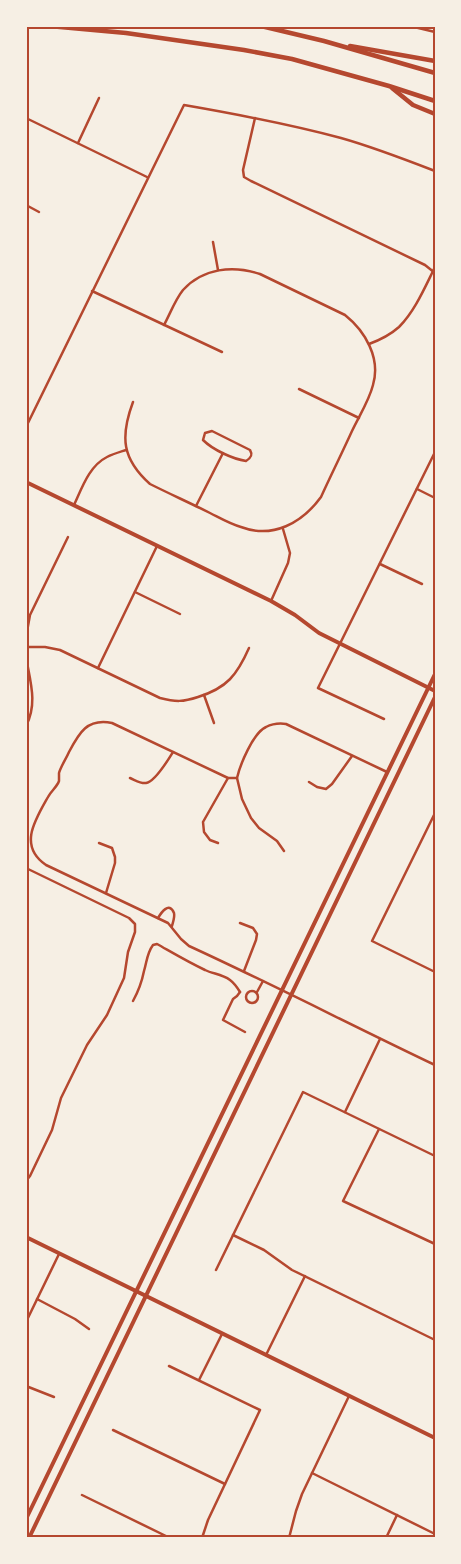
<svg xmlns="http://www.w3.org/2000/svg" width="461" height="1564" viewBox="0 0 461 1564" font-family="Lato,sans-serif">
  <style>
    .lines { fill: none; stroke-linecap: round; stroke-linejoin: round }
    .minor { stroke: #b5482f; stroke-width: 2.5 }
    .secondary { stroke: #b5482f; stroke-width: 4 }
    .primary { stroke: #b5482f; stroke-width: 4 }
    .motorway { stroke: #b5482f; stroke-width: 4.5 }
    .neatline { fill: none; stroke: #b5482f; stroke-width: 2 }
  </style>
  <rect width="100%" height="100%" fill="#f6efe4"/>
  <g class="lines">
    <g class="minor">
      <polyline points="410,26 435,32"/>
      <polyline points="26,118 147,177"/>
      <polyline points="255,118 243,170 244,177 251,181 425,265 435,273"/>
      <polyline points="78,143 99,98"/>
      <polyline points="26,205 39,212"/>
      <polyline points="213,242 218,270"/>
      <polyline points="92,291 222,352"/>
      <path d="M369,344C380,340 390,335 399,327C415,311 425,287 435,267"/>
      <polyline points="299,389 359,418"/>
      <path d="M133,402C120,437 122,459 150,484C170,494 190,503 210,513C220,518 230,524 241,527C273,539 302,523 321,497C331,475 342,453 352,431C359,416 369,401 373,385C381,358 365,331 345,315L260,274C233,265 203,268 183,290C175,300 170,314 164,325"/>
      <path d="M26,427L184,105C236,114 289,124 341,138C373,147 404,159 435,171"/>
      <path d="M212,431L250,450C253,455 251,458 246,461C233,459 213,450 203,440L205,433Z"/>
      <polyline points="417,489 435,498"/>
      <path d="M74,505C82,488 89,466 107,457C113,454 120,452 126,450"/>
      <polyline points="196,506 223,453"/>
      <polyline points="380,564 422,584"/>
      <polyline points="135,592 180,614"/>
      <polyline points="271,601 288,563 290,553 283,529"/>
      <polyline points="26,637 30,615 68,537"/>
      <path d="M26,647H45L60,650L160,698C176,702 183,702 198,697C227,688 237,675 249,648"/>
      <path d="M26,657C30,681 38,703 26,726"/>
      <polyline points="98,668 157,546"/>
      <polyline points="204,695 214,723"/>
      <polyline points="384,719 318,688 435,452"/>
      <path d="M387,772L286,724C279,723 272,724 266,727C253,733 240,765 237,778H228L112,723C87,718 79,733 69,752C66,759 61,766 59,773C59,775 59,779 59,781C57,787 51,791 48,797C35,820 18,846 46,865L168,923L181,939L189,946C272,984 353,1026 435,1065"/>
      <path d="M130,778C135,780 141,784 146,783C155,782 168,760 173,752"/>
      <polyline points="237,778 242,799 251,818 259,828 277,841 284,851"/>
      <polyline points="309,782 317,787 326,789 332,784 352,756"/>
      <polyline points="435,813 372,941 435,972"/>
      <polyline points="99,843 112,848 115,857 115,863 106,893"/>
      <polyline points="218,843 210,840 204,832 203,822 228,778"/>
      <polyline points="26,868 129,918 135,924 135,932 128,952 124,978 107,1015 87,1045 61,1098 52,1130 30,1176 26,1181"/>
      <path d="M158,918C161,913 169,901 174,913C175,917 173,922 172,926"/>
      <polyline points="240,923 253,928 257,934 256,940 244,971"/>
      <circle cx="252" cy="997" r="6"/>
      <polyline points="240,992 237,996 233,999 223,1020 245,1032"/>
      <polyline points="257,992 263,981"/>
      <path d="M133,1001C138,992 142,981 144,971C147,961 147,953 153,945L157,944C173,953 188,962 205,970C213,974 222,974 230,980C234,983 237,987 240,992"/>
      <polyline points="345,1112 380,1039"/>
      <polyline points="379,1129 343,1201 435,1244"/>
      <polyline points="233,1235 264,1250 292,1270 435,1340"/>
      <polyline points="216,1270 303,1092 435,1156"/>
      <polyline points="37,1299 75,1319 89,1329"/>
      <polyline points="26,1322 59,1254"/>
      <polyline points="266,1355 305,1276"/>
      <polyline points="169,1366 260,1410 208,1520 202,1538"/>
      <polyline points="199,1380 222,1334"/>
      <polyline points="26,1386 54,1397"/>
      <polyline points="113,1430 225,1484"/>
      <polyline points="312,1473 435,1534"/>
      <polyline points="82,1495 170,1538"/>
      <polyline points="289,1538 296,1511 302,1494 349,1396"/>
      <polyline points="386,1538 397,1515"/>
    </g>
    <polyline class="secondary" points="26,482 271,601 295,615 319,633 435,691"/>
    <g class="primary">
      <polyline points="26,1237 435,1438"/>
      <polyline points="26,1519 435,674"/>
      <polyline points="29,1538 435,697"/>
    </g>
    <g class="motorway">
      <polyline points="26,26 28,26"/>
      <polyline points="49,26 126,33 244,50 292,59 389,86 435,101"/>
      <polyline points="261,26 324,41 435,73"/>
      <polyline points="350,46 435,61"/>
      <polyline points="392,88 413,105 435,114"/>
    </g>
  </g>
  <rect width="461" height="1564" fill="none" stroke="#f6efe4" stroke-width="55"/>
  <rect x="28" y="28" width="406" height="1508" class="neatline"/>
</svg>
